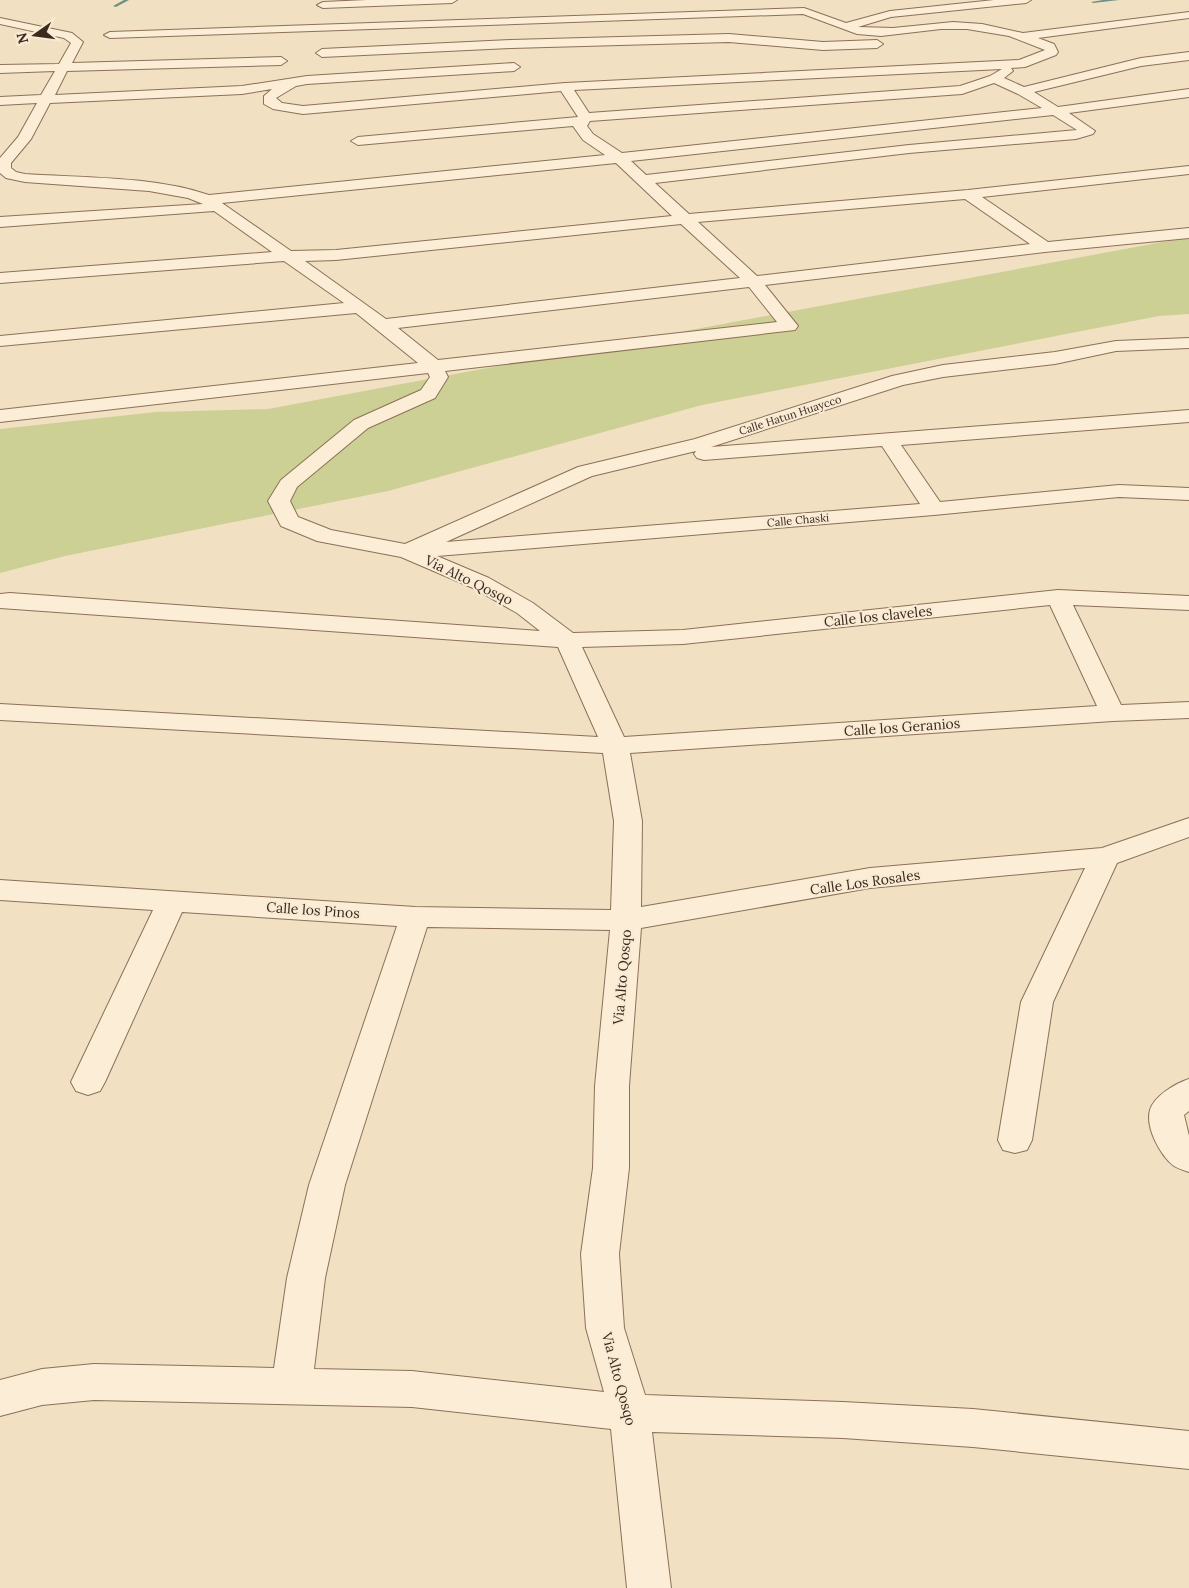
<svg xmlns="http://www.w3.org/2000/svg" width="1189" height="1588" viewBox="0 0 1189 1588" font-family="Lora,serif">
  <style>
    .green { fill: #cdd095 }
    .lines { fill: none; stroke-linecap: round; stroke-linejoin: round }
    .stream { fill: #6b9286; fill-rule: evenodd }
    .minor-casing { stroke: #8c7058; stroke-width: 2 }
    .minor { fill: #fbedd6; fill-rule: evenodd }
    .labels { text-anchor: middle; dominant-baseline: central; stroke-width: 4; stroke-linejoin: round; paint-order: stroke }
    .far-street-label { font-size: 11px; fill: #3b2a1d; stroke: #f8ead3 }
    .street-label { font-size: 14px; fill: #3b2a1d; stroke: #f8ead3 }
  </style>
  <rect width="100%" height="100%" fill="#f1e0c2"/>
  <polygon class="green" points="1189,237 1189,314 1159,316 702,405 388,491 65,556 0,573 0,429 156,412 268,409"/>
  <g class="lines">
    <g class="stream">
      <polygon points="124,0 129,0 116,7 113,6"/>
      <polygon points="1103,0 1119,0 1093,3 1091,2"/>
    </g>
    <defs>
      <g id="minor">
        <polygon points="367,0 457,0 452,3 323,8 317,5 323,2"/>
        <path d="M994,0H1031L1026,3L891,17L858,27L893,28L953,22L982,24L1023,33L1189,12V18L1038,38L1054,44L1058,52L1056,55L1025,67L1011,68L1013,71L1004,78L1024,87L1141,58L1189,52V60L1141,66L1034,92L1058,107L1189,89V97L1069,113L1095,131L1093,134L1076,139L909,153L655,183L689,214L968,190L1189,166V174L982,197L1048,242L1189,228V238L1045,252L765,285L798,326L795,330L445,371L448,377L435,398L368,428L297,487L290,501L298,517L331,530L405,544L578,467L695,439L892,376L943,365L1055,352L1116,341L1189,338V348L1116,351L1055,364L943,377L903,385L711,447L1189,410V422L901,445L940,502L1119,485L1189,488V500L1119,497L934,515L437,556L489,578L533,603L573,633L683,630L1058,590L1189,596V610L1073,605L1121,705L1189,702V718L1113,721L630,753L642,821L641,907L870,868L1102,848L1189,818V837L1117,863L1053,1002L1032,1140L1027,1150L1015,1153L1003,1150L998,1140L1021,1002L1085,868L870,888L641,928L629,1086V1168L619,1254L624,1328L645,1395L843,1402L973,1409L1189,1431V1469L973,1447L843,1438L652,1432L671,1588H627L611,1429L412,1407L94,1400L42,1405L0,1416V1380L42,1369L94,1364L274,1368L287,1278L309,1185L397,926L182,912L105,1082L100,1091L88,1095L76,1091L71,1082L153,910L0,900V880L415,907L611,910L614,821L603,753L0,720V704L598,737L558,647L0,608V594L10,593L540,631L517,613L473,588L401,557L317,541L281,526L268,501L281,480L354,420L421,390L430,377L428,373L0,422V410L418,363L356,313L0,346V336L344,303L284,261L0,283V273L272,252L214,211L0,227V217L203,204L188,198L149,191L25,182L6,178L0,173V158L18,137L37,103L0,105V97L41,95L55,71L0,73V65L59,64L71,43L64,38L0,24V18L72,33L83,42L72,63L281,57L287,61L281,65L67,71L55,95L242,86L307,76L514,63L520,67L514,71L307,84L296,86L276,98L282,103L303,106L565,83L1019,60L1045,50L1009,36L967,29H941L881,36L857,34L803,14L110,38L104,35L110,32L804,8L846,23L890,11ZM1002,69L990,76L960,86L589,113L574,90ZM994,83L1018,94L1042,108L622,153L593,134L587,126L590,121L962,94ZM272,89L264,96V104L273,109L303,114L561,91L578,117L358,137L351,141L358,145L573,126L583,140L605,155L209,195C153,176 84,178 25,174L16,172L11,168V163L31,139L50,103L242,94ZM1053,115L1077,130L909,145L646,175L631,161ZM616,163L672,216L336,250L291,251L222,203ZM965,199L1030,244L757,276L698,222ZM681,224L740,278L386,319L305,261L336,260ZM749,287L777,322L438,360L398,328ZM882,446L920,504L446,542L592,476L696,451L694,454L697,458L704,460ZM1050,605L1097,706L624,737L582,647L683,644ZM427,927L610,930L595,1086L593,1168L581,1254L586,1328L604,1392L412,1371L314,1369L325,1278L345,1185Z"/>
        <polygon points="729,34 823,42 877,40 883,44 877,48 823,50 729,42 511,48 322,57 316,53 322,49 511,40"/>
        <path d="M1189,1079V1111L1184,1115L1189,1136V1172C1184,1170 1179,1169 1174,1166C1161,1156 1145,1128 1150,1110C1154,1096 1176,1083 1189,1079Z"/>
      </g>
    </defs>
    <use href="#minor" class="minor-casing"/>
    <use href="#minor" class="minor"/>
  </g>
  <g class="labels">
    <g class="far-street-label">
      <text transform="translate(790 415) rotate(-18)">Calle Hatun Huaycco</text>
      <text transform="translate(798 520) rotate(-5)">Calle Chaski</text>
    </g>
    <g class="street-label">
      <text transform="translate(469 580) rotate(26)">Via Alto Qosqo</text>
      <text transform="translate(878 616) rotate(-6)">Calle los claveles</text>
      <text transform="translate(902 727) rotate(-4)">Calle los Geranios</text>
      <text transform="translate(865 882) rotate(-8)">Calle Los Rosales</text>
      <text transform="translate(313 910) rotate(4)">Calle los Pinos</text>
      <text transform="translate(622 977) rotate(-85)">Via Alto Qosqo</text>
      <text transform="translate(619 1379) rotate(75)">Via Alto Qosqo</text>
    </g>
  </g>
  <g transform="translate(35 35) rotate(256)" stroke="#f8ead3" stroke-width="4" paint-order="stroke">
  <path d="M0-4L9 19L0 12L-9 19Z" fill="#3b2a1d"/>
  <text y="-8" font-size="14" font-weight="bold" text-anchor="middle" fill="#3b2a1d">N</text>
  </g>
</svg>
